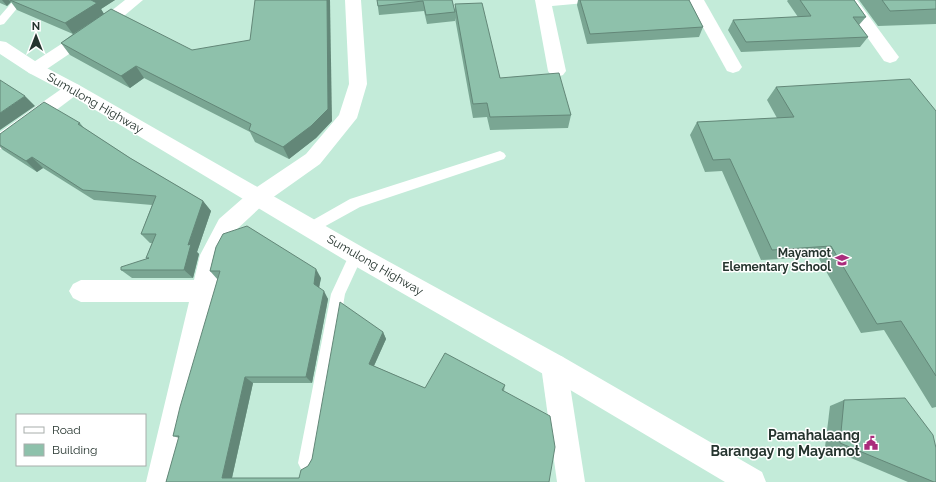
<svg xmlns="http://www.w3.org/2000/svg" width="936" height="482" viewBox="0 0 936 482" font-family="Raleway,sans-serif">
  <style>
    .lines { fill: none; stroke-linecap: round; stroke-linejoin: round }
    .lane { fill: #fff; fill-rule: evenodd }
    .street { fill: #fff; fill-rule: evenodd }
    .secondary { fill: #fff; fill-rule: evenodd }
    .wall { fill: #7aa693 }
    .shaded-wall { fill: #638778 }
    .building { fill: #8ec1ab; stroke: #638778 }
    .labels { text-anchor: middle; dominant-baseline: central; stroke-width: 3; stroke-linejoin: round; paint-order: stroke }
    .street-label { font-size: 12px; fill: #25342e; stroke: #fff }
    .poi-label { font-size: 12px; font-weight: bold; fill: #25342e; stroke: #fff; text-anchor: end }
    .near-poi-label { font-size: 14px; font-weight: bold; fill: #25342e; stroke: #fff; text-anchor: end }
  </style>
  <rect width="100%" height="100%" fill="#c3ebd9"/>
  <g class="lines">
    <g class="lane">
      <polygon points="14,0 24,0 4,24 0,25 0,16"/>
      <polygon points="500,151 504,153 506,156 504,159 360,207 311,234 306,232 304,228 306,224 350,199"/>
      <polygon points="356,249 361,251 363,255 345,294 316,463 313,469 307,472 301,469 298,463 331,294 351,251"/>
    </g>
    <g class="street">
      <polygon points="125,0 143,0 118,21 41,73 35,75 29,73 26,69 29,65 106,15"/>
      <polygon points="345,0 361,0 367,84 357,118 320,164 265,203 235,231 222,256 174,482 146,482 189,302 81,302 73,298 69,291 73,284 81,280 194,280 200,255 219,219 251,191 306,154 339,115 349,84"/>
      <polygon points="535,0 588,0 585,3 552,6 566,71 563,75 557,77 551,75 548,71"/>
      <polygon points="688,0 704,0 742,67 739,71 733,73 727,71"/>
      <polygon points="841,0 857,0 896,53 899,57 896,61 890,63 884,61"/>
      <polygon points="73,83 79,85 82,89 79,93 7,147 0,149 0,132 67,85"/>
      <polygon points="554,354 563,357 567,366 585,482 557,482 541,366 545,357"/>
    </g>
    <polygon class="secondary" points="0,41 6,42 41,65 79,85 364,248 563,357 762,472 766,482 725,482 545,375 348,262 67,93 29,73 0,54"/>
  </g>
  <g class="wall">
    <polygon points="0,0 115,0 101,9 104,14 332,121 316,138 289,159 255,142 250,132 144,78 130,88 70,55 61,43 73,34 17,10 11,2 7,6 0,3"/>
    <polygon points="377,0 452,0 455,12 455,21 427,24 424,11 379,15"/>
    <polygon points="578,0 689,0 703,27 699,37 587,44 577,5"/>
    <polygon points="788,0 854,0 866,17 859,25 868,37 860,47 741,52 728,30 733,20 798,17 787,1"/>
    <polygon points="859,0 936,0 936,24 878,26"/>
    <polygon points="455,4 500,78 571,115 568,128 490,130 487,117 473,118 455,18"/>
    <polygon points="776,87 936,111 936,407 932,408 884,330 861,333 818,257 761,260 722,171 705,172 690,135 697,122 777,118 767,100"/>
    <polygon points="80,123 84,128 130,158 203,201 211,211 197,252 199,254 193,278 132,278 121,270 147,259 146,258 152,243 150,243 141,234 152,205 94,200 43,168 37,172 3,150 0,147 0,134"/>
    <polygon points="216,247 321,278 319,288 328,299 312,383 253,383 232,478 299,478 308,466 383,332 386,339 374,366 425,388 505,385 504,391 549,482 166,482 179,438 173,436 218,280 210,271"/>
    <polygon points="844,400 936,482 908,482 825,447 830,406"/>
  </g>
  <g class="shaded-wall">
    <polygon points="2,0 9,0 11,2 7,6"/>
    <polygon points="91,0 115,0 101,9 104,14 73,34 65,23"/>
    <polygon points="327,0 330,0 332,121 316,138 289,159 283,147"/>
    <polygon points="136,66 144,78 130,88 121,76"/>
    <polygon points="25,96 35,106 0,130 0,113"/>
    <polygon points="32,157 43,168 37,172 26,161"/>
    <polygon points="203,201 211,211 197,252 199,254 193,278 184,270 188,245"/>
    <polygon points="316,269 321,278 318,292 314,284"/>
    <polygon points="324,291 328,299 312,383 306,377"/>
    <polygon points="383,332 386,339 372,370 369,364"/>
    <polygon points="245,377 253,383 231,482 222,478"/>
  </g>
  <g class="building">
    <polygon points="10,0 91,0 97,3 65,23"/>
    <polygon points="255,0 327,0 328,109 311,126 283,147 249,130 251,124 136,66 121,76 61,43 111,9 192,50 250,40"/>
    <polygon points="377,0 452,0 455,12 426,15 423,1 378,6"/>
    <polygon points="580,0 689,0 703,27 590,34"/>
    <polygon points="800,0 854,0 866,17 853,17 868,37 746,42 733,20 811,16"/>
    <polygon points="882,0 936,0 936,9 890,11"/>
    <polygon points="482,3 500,78 559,73 571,115 490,117 487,103 473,104 455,4"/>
    <polygon points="910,79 936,111 936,376 901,321 877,324 831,246 772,250 730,159 713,160 697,122 794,117 776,87"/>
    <polygon points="0,80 25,96 0,113"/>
    <polygon points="44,102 80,123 78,124 130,158 203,201 188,245 191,244 184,270 121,270 121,267 149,258 146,258 156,234 141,234 156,196 83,190 32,157 26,161 0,145 0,134"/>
    <polygon points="247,226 316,269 314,284 324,291 306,377 245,377 222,478 299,478 301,470 308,466 312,459 340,302 383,332 369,364 425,388 445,353 505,385 502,390 550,416 555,447 549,482 166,482 179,436 173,436 180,407 220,271 210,271 216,247 223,234"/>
    <polygon points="905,398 933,435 936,448 936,482 934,482 840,443 844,400"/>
  </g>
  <defs>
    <symbol id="school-bare" viewBox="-9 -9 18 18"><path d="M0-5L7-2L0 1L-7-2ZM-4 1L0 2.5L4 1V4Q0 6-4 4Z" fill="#aa2c7c" stroke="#fff" stroke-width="2.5" paint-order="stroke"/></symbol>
    <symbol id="civic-bare" viewBox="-9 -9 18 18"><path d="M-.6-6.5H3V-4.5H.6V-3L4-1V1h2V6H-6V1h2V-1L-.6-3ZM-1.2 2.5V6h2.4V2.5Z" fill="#aa2c7c" stroke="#fff" stroke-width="2.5" paint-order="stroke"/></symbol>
  </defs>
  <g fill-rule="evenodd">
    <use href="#school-bare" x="832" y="250" width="20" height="20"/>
    <use href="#civic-bare" x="861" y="433" width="20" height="20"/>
  </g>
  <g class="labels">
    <g class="street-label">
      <text transform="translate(95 103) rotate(30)">Sumulong Highway</text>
      <text transform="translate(375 265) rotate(30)">Sumulong Highway</text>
    </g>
    <g class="poi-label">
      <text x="831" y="253">Mayamot<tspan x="831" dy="14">Elementary School</tspan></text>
    </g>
    <g class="near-poi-label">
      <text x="860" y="435">Pamahalaang<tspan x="860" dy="16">Barangay ng Mayamot</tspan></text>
    </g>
  </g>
  <rect x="16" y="414" width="130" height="52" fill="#ffffff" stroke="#a8aeab"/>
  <rect x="24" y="427" width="20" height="6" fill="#ffffff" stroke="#a8aeab"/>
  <text x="52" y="434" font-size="12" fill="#25342e">Road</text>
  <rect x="24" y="444" width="20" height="12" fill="#8ec1ab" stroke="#a8aeab"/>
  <text x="52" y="454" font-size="12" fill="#25342e">Building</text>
  <g transform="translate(36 36)" stroke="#ffffff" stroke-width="3" paint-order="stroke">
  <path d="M0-3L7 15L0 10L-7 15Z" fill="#25342e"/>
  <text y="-6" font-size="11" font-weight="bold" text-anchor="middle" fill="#25342e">N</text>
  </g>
</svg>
